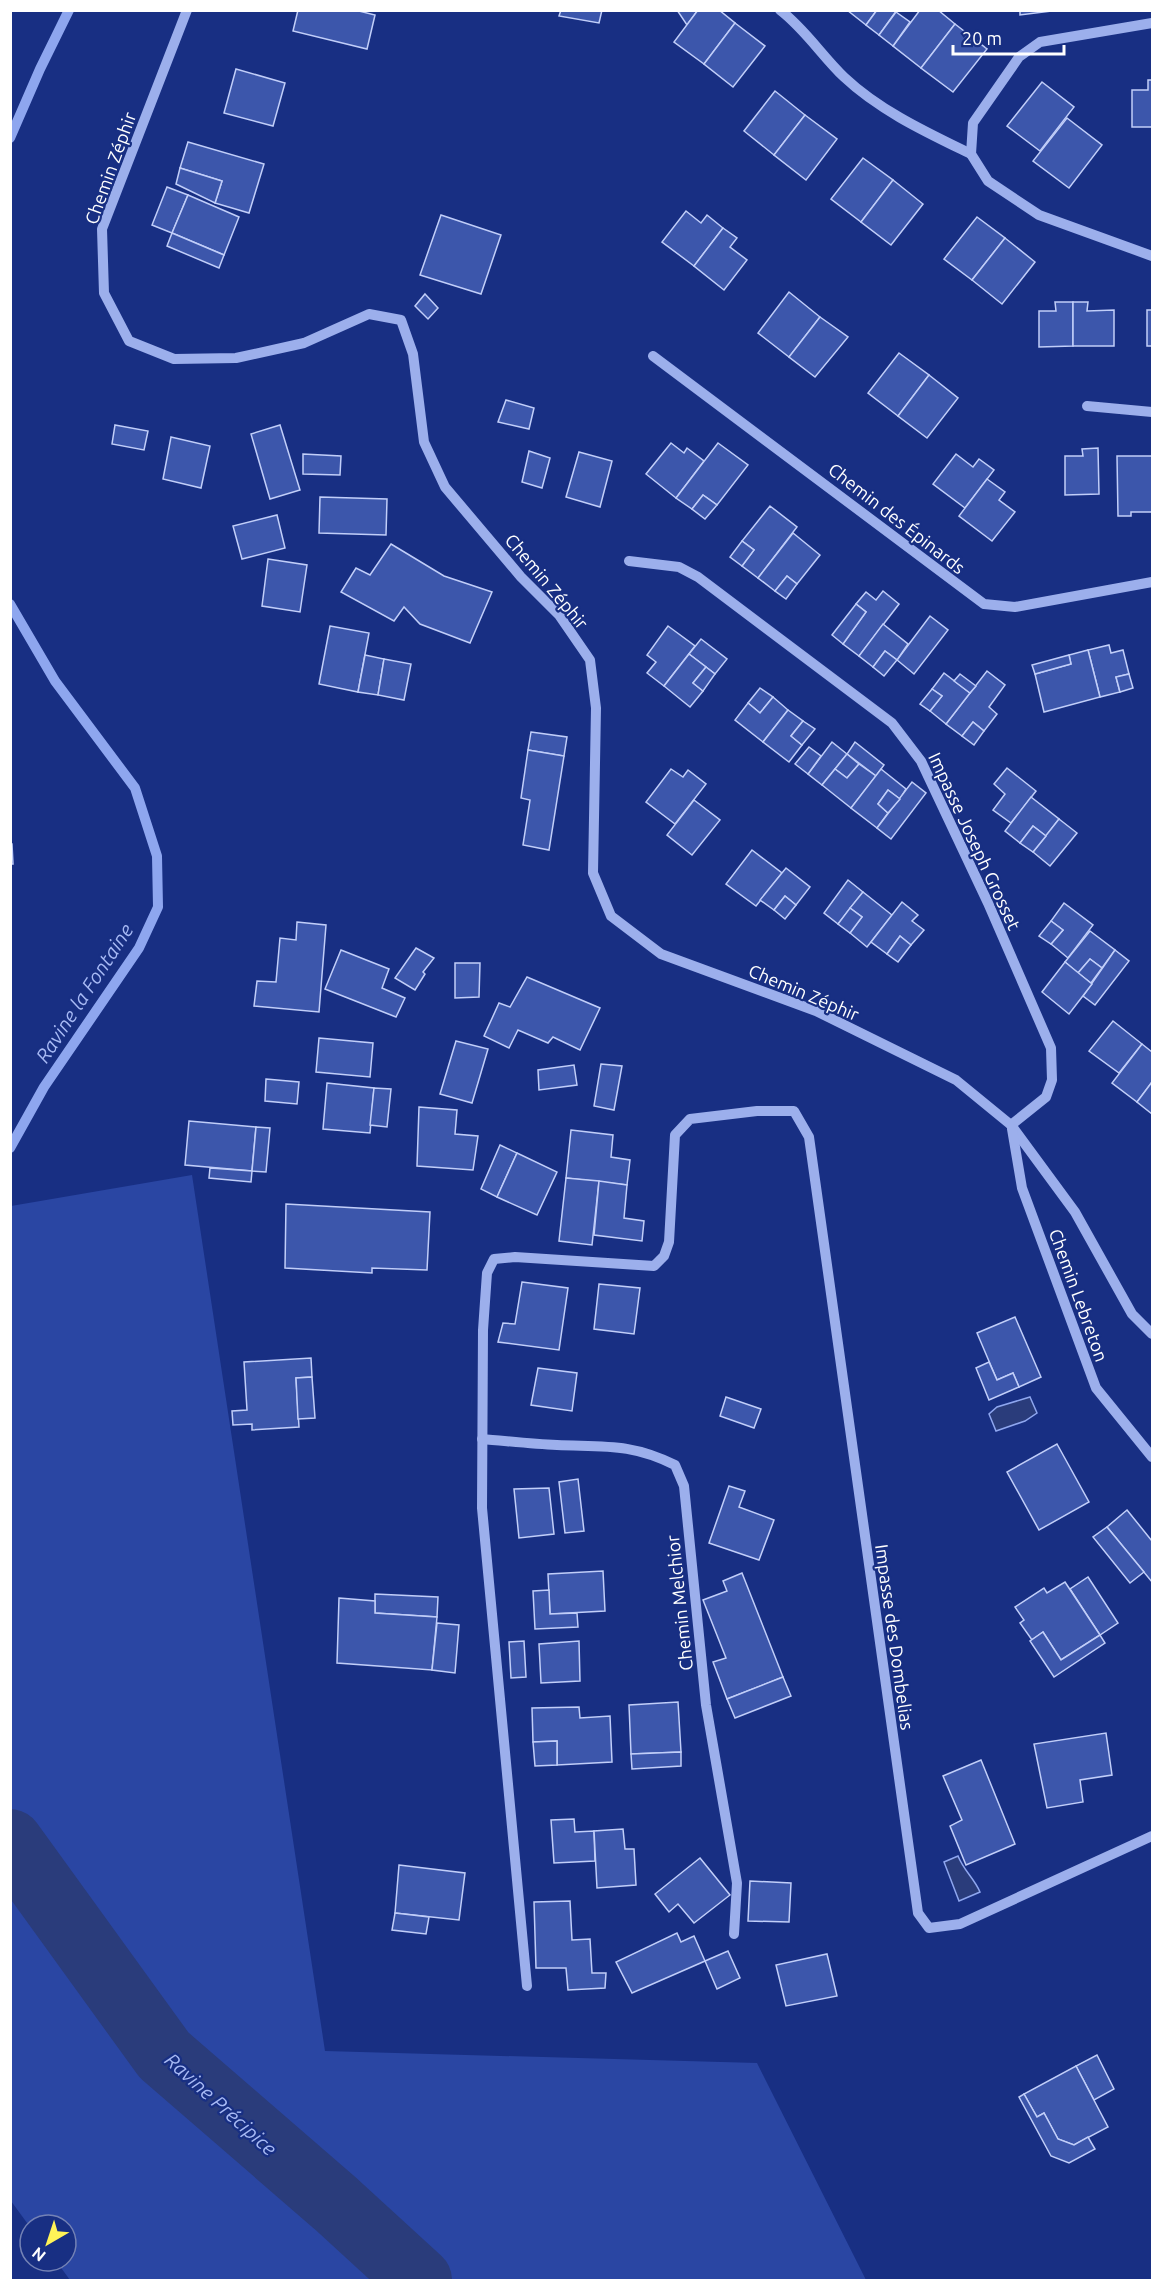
<svg xmlns="http://www.w3.org/2000/svg" width="1163" height="2291" viewBox="0 0 1163 2291" font-family="Ubuntu,sans-serif">
  <style>
    .green { fill: #2a46a3 }
    .water { fill: #2a3c7b; stroke: #8ea6ef; stroke-width: 1.5 }
    .lines { fill: none; stroke-linecap: round; stroke-linejoin: round }
    .stream { stroke: #8ea6ef; stroke-width: 10 }
    .river { stroke: #2a3c7b; stroke-width: 66 }
    .building { fill: #3c56ab; stroke: #c1cef9; stroke-width: 1.5 }
    .minor { stroke: #9cafec; stroke-width: 10 }
    .labels { text-anchor: middle; dominant-baseline: central; stroke-width: 4.5; stroke-linejoin: round; paint-order: stroke }
    .street-label { font-size: 18px; fill: #fff; stroke: #182f83 }
    .water-label { font-size: 20px; font-style: italic; fill: #a7b9f4; stroke: #182f83 }
  </style>
  <rect width="100%" height="100%" fill="#182f83"/>
  <polygon class="green" points="192,1175 325,2051 757,2063 866,2280 70,2280 56,2261 66,2261 66,2225 30,2227 11,2201 11,1206"/>
  <g class="water">
    <polygon points="1030,1397 1037,1413 1025,1421 996,1431 989,1414 997,1407"/>
    <path d="M958,1856C964,1871 974,1878 980,1892L959,1901L944,1862Z"/>
  </g>
  <g class="lines">
    <g class="stream">
      <polyline points="10,138 40,69 69,10"/>
      <polyline points="10,604 55,681 135,788 157,856 158,907 139,948 44,1087 10,1148"/>
    </g>
    <polyline class="river" points="10,1842 164,2055 336,2204 419,2280"/>
  </g>
  <g class="building">
    <polygon points="298,10 355,10 375,15 367,49 293,31"/>
    <polygon points="561,10 602,10 599,23 559,16"/>
    <polygon points="677,10 698,10 687,25"/>
    <polygon points="698,10 719,10 735,23 704,64 674,42"/>
    <polygon points="847,10 877,10 866,25"/>
    <polygon points="877,10 897,10 879,35 866,25"/>
    <polygon points="920,10 938,10 955,24 921,68 893,46"/>
    <polygon points="1020,10 1051,10 1051,11 1020,15"/>
    <polygon points="896,12 910,22 893,46 879,35"/>
    <polygon points="735,23 765,46 733,87 704,64"/>
    <polygon points="955,24 987,49 953,92 921,68"/>
    <polygon points="236,69 285,83 273,126 224,113"/>
    <polygon points="1148,80 1152,80 1152,127 1132,127 1132,90 1148,90"/>
    <polygon points="1042,82 1074,107 1040,151 1007,126"/>
    <polygon points="775,91 805,115 774,155 744,131"/>
    <polygon points="805,115 837,139 806,180 774,155"/>
    <polygon points="1067,118 1102,145 1069,188 1033,161"/>
    <polygon points="188,142 264,164 249,213 215,203 222,181 180,168"/>
    <polygon points="863,158 893,180 861,222 831,199"/>
    <polygon points="180,168 222,181 215,203 176,184"/>
    <polygon points="893,180 923,204 891,245 861,222"/>
    <polygon points="167,187 188,195 172,233 152,225"/>
    <polygon points="188,195 239,217 224,255 172,233"/>
    <polygon points="686,211 701,223 707,215 723,228 694,266 662,242"/>
    <polygon points="441,215 501,235 481,294 420,275"/>
    <polygon points="977,217 1005,238 972,280 944,259"/>
    <polygon points="723,228 737,238 730,247 747,260 724,290 694,266"/>
    <polygon points="172,233 224,255 219,268 167,246"/>
    <polygon points="1005,238 1035,262 1002,304 972,280"/>
    <polygon points="789,292 820,317 789,357 758,333"/>
    <polygon points="425,294 438,308 428,319 415,306"/>
    <polygon points="1055,302 1073,302 1073,346 1039,347 1039,311 1056,311"/>
    <polygon points="1073,302 1088,302 1087,311 1114,310 1114,346 1073,346"/>
    <rect x="1147" y="310" width="5" height="36"/>
    <polygon points="820,317 848,337 815,377 789,357"/>
    <polygon points="899,353 929,375 898,416 868,393"/>
    <polygon points="929,375 958,398 927,438 898,416"/>
    <polygon points="506,400 534,408 529,429 498,422"/>
    <polygon points="115,425 148,431 144,450 112,444"/>
    <polygon points="280,425 300,490 270,499 251,434"/>
    <polygon points="171,437 210,446 201,488 163,479"/>
    <polygon points="671,443 684,453 687,448 704,461 676,498 646,474"/>
    <polygon points="718,443 748,465 717,505 703,495 692,509 676,498"/>
    <polygon points="1098,448 1099,494 1065,495 1065,456 1083,456 1082,449"/>
    <polygon points="529,451 550,458 542,488 522,482"/>
    <polygon points="579,452 612,461 600,507 566,497"/>
    <polygon points="303,454 341,456 340,475 303,474"/>
    <polygon points="956,454 973,467 979,459 994,470 965,508 933,484"/>
    <polygon points="1117,456 1152,456 1152,512 1131,512 1131,516 1118,516"/>
    <polygon points="987,479 1005,492 999,500 1015,512 992,541 959,516"/>
    <polygon points="703,495 717,505 705,519 692,509"/>
    <polygon points="320,497 387,499 386,535 319,533"/>
    <polygon points="770,506 797,527 758,578 742,566 754,550 742,541"/>
    <polygon points="277,515 285,548 242,559 233,526"/>
    <polygon points="793,533 820,555 797,584 787,576 775,591 758,578"/>
    <polygon points="742,541 754,550 742,566 730,557"/>
    <polygon points="391,544 444,576 492,592 470,643 420,624 404,607 394,621 341,592 356,568 370,575"/>
    <polygon points="268,559 307,565 300,612 262,606"/>
    <polygon points="787,576 797,584 786,599 775,591"/>
    <polygon points="883,591 899,604 859,656 843,644 866,612 856,604 866,592 876,600"/>
    <polygon points="856,604 866,612 843,644 832,635"/>
    <polygon points="930,616 948,630 914,674 897,660"/>
    <polygon points="883,624 908,644 897,660 885,651 873,667 859,656"/>
    <polygon points="330,626 369,633 358,692 319,684"/>
    <polygon points="668,626 695,646 664,686 647,673 656,662 647,655"/>
    <polygon points="701,639 727,659 715,674 689,654"/>
    <polygon points="1109,645 1111,653 1123,650 1129,674 1116,677 1120,692 1100,697 1088,650"/>
    <polygon points="1088,650 1100,697 1044,712 1035,674 1071,664 1069,655"/>
    <polygon points="885,651 897,660 884,676 873,667"/>
    <polygon points="689,654 706,667 693,683 703,691 690,707 664,686"/>
    <polygon points="365,655 384,659 378,695 358,692"/>
    <polygon points="1069,655 1071,664 1035,674 1032,665"/>
    <polygon points="384,659 411,664 404,700 378,695"/>
    <polygon points="706,667 715,674 703,691 693,683"/>
    <polygon points="987,671 1005,685 989,707 997,714 984,731 973,722 962,736 946,724"/>
    <polygon points="944,673 970,693 946,724 930,711 942,696 932,689"/>
    <polygon points="960,674 976,686 970,693 954,681"/>
    <polygon points="1129,674 1133,688 1120,692 1116,677"/>
    <polygon points="760,688 773,697 760,713 748,703"/>
    <polygon points="932,689 942,696 930,711 920,704"/>
    <polygon points="773,697 788,710 763,742 735,720 748,703 760,713"/>
    <polygon points="788,710 803,721 791,736 802,745 789,762 763,742"/>
    <polygon points="803,721 815,729 802,745 791,736"/>
    <polygon points="973,722 984,731 974,745 962,736"/>
    <polygon points="531,732 567,737 564,756 528,750"/>
    <polygon points="832,742 847,754 822,785 808,774"/>
    <polygon points="855,742 884,765 876,776 847,754"/>
    <polygon points="809,747 821,756 808,774 795,764"/>
    <polygon points="528,750 564,756 549,850 523,845 530,800 521,798"/>
    <polygon points="847,754 859,764 847,778 835,769"/>
    <polygon points="859,764 876,776 851,808 822,785 835,769 847,778"/>
    <polygon points="1007,768 1036,791 1011,823 993,810 1005,794 994,784"/>
    <polygon points="671,769 683,777 688,770 706,784 675,824 646,802"/>
    <polygon points="881,769 906,789 900,799 888,790 878,804 888,813 877,828 851,808"/>
    <polygon points="912,782 926,793 891,839 877,828"/>
    <polygon points="888,790 900,799 888,813 878,804"/>
    <polygon points="1031,797 1059,819 1046,836 1033,826 1020,843 1005,831"/>
    <polygon points="694,800 720,820 692,855 667,835"/>
    <polygon points="1059,819 1077,833 1050,866 1033,852"/>
    <polygon points="1033,826 1046,836 1033,852 1020,843"/>
    <polygon points="10,844 12,844 13,864 10,864"/>
    <polygon points="752,850 782,873 756,906 726,884"/>
    <polygon points="786,868 810,887 796,905 785,896 774,910 760,900"/>
    <polygon points="848,880 863,892 838,924 824,913"/>
    <polygon points="863,892 892,915 867,947 850,933 862,917 850,908"/>
    <polygon points="785,896 796,905 785,919 774,910"/>
    <polygon points="902,902 918,915 912,921 924,930 911,945 900,936 887,954 871,942"/>
    <polygon points="1064,903 1093,925 1068,958 1051,944 1063,930 1051,921"/>
    <polygon points="850,908 862,917 850,933 838,924"/>
    <polygon points="1051,921 1063,930 1051,944 1039,936"/>
    <polygon points="297,922 326,925 319,1012 254,1006 257,981 276,982 280,938 296,940"/>
    <polygon points="1090,931 1115,950 1102,968 1090,959 1078,973 1065,962"/>
    <polygon points="900,936 911,945 898,962 887,954"/>
    <polygon points="416,948 434,958 423,972 425,974 415,990 395,978"/>
    <polygon points="341,950 389,969 382,988 405,998 396,1017 325,989"/>
    <polygon points="1115,950 1129,961 1095,1005 1083,996"/>
    <polygon points="1090,959 1102,968 1091,983 1078,973"/>
    <polygon points="1065,962 1092,984 1069,1014 1042,992"/>
    <polygon points="455,963 480,963 479,997 455,998"/>
    <polygon points="527,977 600,1008 580,1050 553,1037 548,1043 518,1030 509,1048 484,1036 499,1003 510,1007"/>
    <polygon points="1113,1021 1142,1044 1119,1073 1089,1051"/>
    <polygon points="319,1038 373,1043 370,1077 316,1072"/>
    <polygon points="456,1041 488,1049 472,1103 440,1094"/>
    <polygon points="1142,1044 1152,1052 1152,1082 1137,1102 1112,1083"/>
    <polygon points="601,1064 622,1066 614,1110 594,1106"/>
    <polygon points="574,1065 577,1085 539,1090 538,1070"/>
    <polygon points="266,1079 299,1082 297,1104 265,1101"/>
    <polygon points="1152,1082 1152,1114 1137,1102"/>
    <polygon points="327,1083 374,1088 370,1133 323,1129"/>
    <polygon points="374,1088 391,1089 387,1127 370,1125"/>
    <polygon points="419,1107 457,1110 455,1134 478,1136 473,1170 417,1166"/>
    <polygon points="189,1121 256,1127 252,1171 185,1165"/>
    <polygon points="256,1127 270,1128 266,1172 252,1171"/>
    <polygon points="571,1130 613,1135 611,1157 630,1160 627,1185 566,1178"/>
    <polygon points="500,1145 517,1153 497,1197 481,1189"/>
    <polygon points="517,1153 557,1172 537,1215 497,1197"/>
    <polygon points="210,1168 252,1171 251,1182 209,1178"/>
    <polygon points="566,1178 599,1181 592,1245 559,1241"/>
    <polygon points="599,1181 627,1185 624,1218 644,1221 642,1241 594,1235"/>
    <polygon points="286,1204 430,1212 427,1270 372,1268 372,1273 285,1268"/>
    <polygon points="522,1282 568,1288 559,1350 498,1342 503,1323 515,1324"/>
    <polygon points="599,1284 640,1288 634,1334 594,1329"/>
    <polygon points="1015,1317 1041,1377 1019,1387 1013,1373 997,1380 977,1333"/>
    <polygon points="311,1358 312,1377 296,1378 299,1427 252,1430 252,1424 233,1425 232,1411 247,1410 244,1362"/>
    <polygon points="989,1362 997,1380 1013,1373 1019,1387 989,1400 976,1368"/>
    <polygon points="538,1368 577,1373 572,1411 531,1405"/>
    <polygon points="312,1377 315,1418 298,1419 296,1378"/>
    <polygon points="726,1397 761,1409 754,1428 720,1416"/>
    <polygon points="1057,1444 1089,1502 1039,1530 1007,1472"/>
    <polygon points="578,1479 584,1531 565,1533 559,1482"/>
    <polygon points="729,1486 745,1491 739,1507 774,1520 759,1560 709,1543"/>
    <polygon points="549,1488 554,1534 519,1538 514,1489"/>
    <polygon points="1127,1510 1152,1541 1152,1582 1107,1527"/>
    <polygon points="1107,1527 1144,1572 1130,1583 1093,1537"/>
    <polygon points="603,1571 605,1611 550,1614 548,1574"/>
    <polygon points="742,1573 783,1677 727,1699 713,1662 726,1658 703,1600 727,1591 723,1581"/>
    <polygon points="1088,1577 1118,1623 1100,1635 1070,1589"/>
    <polygon points="1065,1582 1100,1635 1061,1660 1043,1632 1032,1640 1020,1623 1024,1620 1015,1607 1044,1588 1047,1593"/>
    <polygon points="549,1590 550,1614 577,1613 578,1627 535,1629 533,1591"/>
    <polygon points="375,1594 438,1597 437,1617 375,1613"/>
    <polygon points="339,1598 375,1601 375,1613 437,1617 432,1670 337,1663"/>
    <polygon points="437,1623 459,1625 455,1673 432,1670"/>
    <polygon points="1043,1632 1061,1660 1100,1635 1105,1643 1054,1677 1030,1641"/>
    <polygon points="524,1641 526,1677 511,1678 509,1642"/>
    <polygon points="579,1641 580,1681 541,1683 539,1644"/>
    <polygon points="783,1677 791,1696 735,1718 727,1699"/>
    <polygon points="678,1702 681,1752 631,1754 629,1705"/>
    <polygon points="579,1707 580,1718 610,1716 612,1762 557,1765 557,1741 533,1742 532,1708"/>
    <polygon points="1106,1733 1112,1775 1080,1780 1083,1802 1047,1808 1034,1744"/>
    <polygon points="557,1741 557,1765 535,1766 533,1742"/>
    <polygon points="681,1752 681,1766 632,1769 631,1754"/>
    <polygon points="981,1760 1015,1844 966,1865 950,1826 962,1820 943,1776"/>
    <polygon points="574,1819 575,1832 594,1831 595,1861 554,1863 551,1820"/>
    <polygon points="623,1829 625,1849 634,1849 636,1885 597,1888 594,1831"/>
    <polygon points="700,1858 730,1895 694,1923 678,1904 669,1912 655,1894"/>
    <polygon points="399,1865 465,1873 459,1920 395,1913"/>
    <polygon points="750,1881 791,1883 789,1922 748,1921"/>
    <polygon points="570,1901 572,1940 590,1939 592,1973 606,1973 605,1988 568,1990 566,1968 536,1968 534,1902"/>
    <polygon points="395,1913 429,1917 426,1934 392,1930"/>
    <polygon points="677,1933 681,1942 694,1936 705,1961 632,1993 616,1962"/>
    <polygon points="728,1951 740,1978 717,1989 705,1961"/>
    <polygon points="827,1954 837,1996 786,2006 776,1965"/>
    <polygon points="1097,2055 1114,2089 1094,2100 1076,2066"/>
    <polygon points="1076,2066 1108,2127 1074,2145 1058,2139 1044,2113 1037,2117 1024,2094"/>
    <polygon points="1024,2094 1037,2117 1044,2113 1058,2139 1074,2145 1088,2137 1095,2149 1069,2163 1051,2156 1019,2097"/>
  </g>
  <g class="lines">
    <g class="minor">
      <polyline points="187,10 102,229 104,293 129,341 174,359 236,358 304,343 369,314 401,320 413,354 424,442 445,487 521,577 559,615 590,660 596,708 593,873 611,916 661,954 816,1011 956,1080 1011,1125 1075,1212 1132,1314 1152,1334"/>
      <path d="M780,10C805,29 822,56 844,77C880,111 928,133 971,154"/>
      <polyline points="1152,23 1040,42 1019,57 973,123 971,154 988,181 1039,215 1152,256"/>
      <polyline points="653,356 984,604 1015,607 1152,582"/>
      <polyline points="1087,406 1152,412"/>
      <polyline points="629,561 679,567 698,577 892,723 921,761 988,903 1051,1048 1052,1080 1046,1097 1011,1125"/>
      <polyline points="1012,1129 1022,1188 1096,1388 1152,1457"/>
      <path d="M482,1439C507,1441 532,1444 557,1445C604,1447 631,1443 675,1465L684,1486L706,1705L737,1883L734,1934"/>
      <polyline points="527,1986 482,1508 483,1330 487,1273 494,1259 515,1257 654,1266 664,1256 669,1242 675,1135 690,1119 757,1111 794,1111 809,1137 918,1913 929,1928 960,1924 1152,1836"/>
    </g>
  </g>
  <g class="labels">
    <g class="street-label">
      <text transform="translate(110 168) rotate(-70)">Chemin Zéphir</text>
      <text transform="translate(897 518) rotate(38)">Chemin des Épinards</text>
      <text transform="translate(547 581) rotate(50)">Chemin Zéphir</text>
      <text transform="translate(975 841) rotate(65)">Impasse Joseph Grosset</text>
      <text transform="translate(804 992) rotate(23)">Chemin Zéphir</text>
      <text transform="translate(1079 1295) rotate(70)">Chemin Lebreton</text>
      <text transform="translate(679 1603) rotate(-96)">Chemin Melchior</text>
      <text transform="translate(895 1637) rotate(82)">Impasse des Dombelias</text>
    </g>
    <g class="water-label">
      <text transform="translate(84 993) rotate(-57)">Ravine la Fontaine</text>
      <text transform="translate(221 2104) rotate(42)">Ravine Précipice</text>
    </g>
  </g>
  <rect width="1163" height="2291" fill="none" stroke="#ffffff" stroke-width="24"/>
  <g transform="translate(48 2243) rotate(219)"><circle r="28" fill="#182f83" stroke="#7482b5" stroke-width="1.5"/>
  <path d="M0-4.5L10 22L0 15L-10 22Z" fill="#fff357"/>
  <text y="-9" font-size="16" font-weight="bold" text-anchor="middle" fill="#ffffff">N</text>
  </g>
  <path d="M953 45v9h111v-9" fill="none" stroke="#ffffff" stroke-width="3"/>
  <text x="962" y="45" font-size="18" fill="#ffffff" stroke="#182f83" stroke-width="4.5" paint-order="stroke">20 m</text>
</svg>
